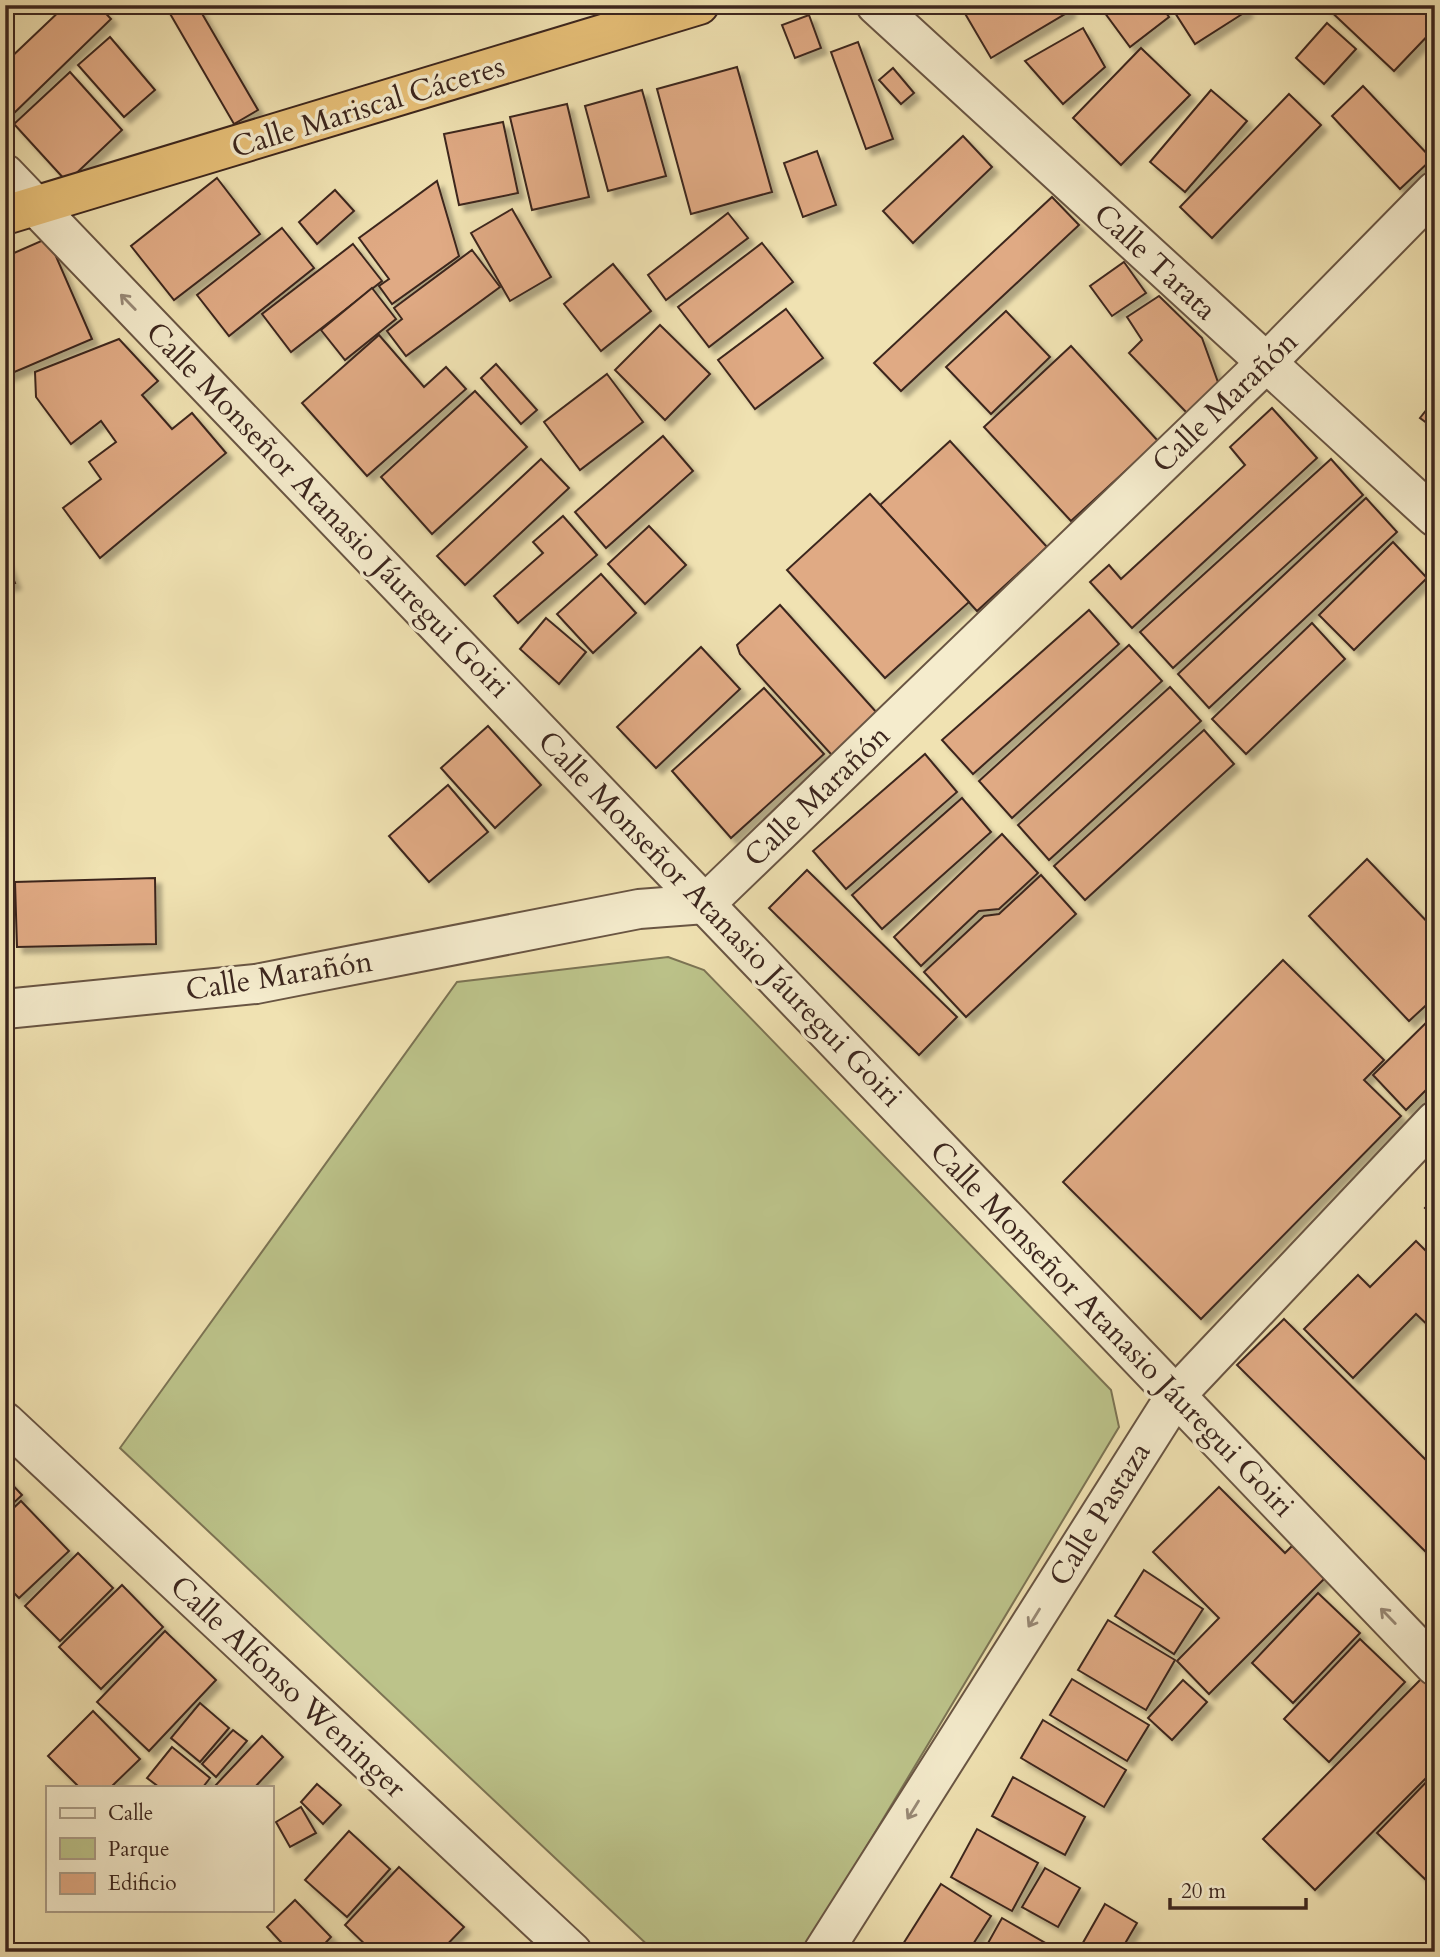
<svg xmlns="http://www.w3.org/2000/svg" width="1440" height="1957" viewBox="0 0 1440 1957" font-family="Cardo,serif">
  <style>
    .green { fill: #bcc38a; stroke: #7c7454; stroke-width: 2 }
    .building { fill: #e0aa84; stroke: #3c261e; stroke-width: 2; filter: url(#shadow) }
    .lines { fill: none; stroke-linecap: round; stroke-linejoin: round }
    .minor-casing { stroke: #695543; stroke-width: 42 }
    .highway-casing { stroke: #3c261e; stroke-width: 42 }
    .minor { stroke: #f5eccd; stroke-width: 38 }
    .highway { stroke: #e8c179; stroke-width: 38 }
    .oneway { stroke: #988976 }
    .labels { text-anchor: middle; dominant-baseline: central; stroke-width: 7; stroke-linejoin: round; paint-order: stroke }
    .street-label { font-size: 30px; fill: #3c261e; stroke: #f5eccd }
  </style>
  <defs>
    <filter id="shadow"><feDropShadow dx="6" dy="6" stdDeviation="2" flood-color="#0004"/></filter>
  </defs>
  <rect width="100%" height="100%" fill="#f0e2b2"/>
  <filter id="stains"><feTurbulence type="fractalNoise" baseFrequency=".00286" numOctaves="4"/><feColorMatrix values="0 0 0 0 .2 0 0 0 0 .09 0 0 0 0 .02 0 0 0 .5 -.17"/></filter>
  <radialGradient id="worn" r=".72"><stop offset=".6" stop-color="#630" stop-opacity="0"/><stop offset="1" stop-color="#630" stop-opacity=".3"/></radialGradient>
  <polygon class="green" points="668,957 704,970 1111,1390 1119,1427 803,1952 655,1952 120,1448 457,982"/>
  <g class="building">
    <polygon points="66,5 98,5 111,19 10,117 5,112 5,63"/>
    <polygon points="165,5 197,5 258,110 234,124"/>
    <polygon points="960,5 1067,5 1070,11 991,58"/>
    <polygon points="1099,5 1160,5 1169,17 1130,47"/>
    <polygon points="1170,5 1244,5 1247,11 1195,44"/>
    <polygon points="1324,5 1418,5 1435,21 1435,28 1394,71"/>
    <polygon points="809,15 821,48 795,58 782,25"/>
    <polygon points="1327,23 1356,49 1324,84 1296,58"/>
    <polygon points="1083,28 1105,67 1063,104 1025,61"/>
    <polygon points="110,37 155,90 124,117 78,65"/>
    <polygon points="858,42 893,139 866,149 831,52"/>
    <polygon points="1141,48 1190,95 1121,165 1073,118"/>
    <polygon points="737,67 772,192 691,214 657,89"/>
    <polygon points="893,68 914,93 901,104 879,80"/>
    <polygon points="70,72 122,130 67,182 14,124"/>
    <polygon points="1363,86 1432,159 1400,189 1332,116"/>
    <polygon points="642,90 666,176 608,191 585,106"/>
    <polygon points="1211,90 1247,121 1185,192 1150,162"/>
    <polygon points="1289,94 1321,125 1212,238 1180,207"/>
    <polygon points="567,104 589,197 532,210 510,117"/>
    <polygon points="503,122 518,193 459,205 444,134"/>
    <polygon points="963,136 992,167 913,243 883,211"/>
    <polygon points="817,151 836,205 803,217 784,163"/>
    <polygon points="217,178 260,234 174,300 131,246"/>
    <polygon points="437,181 459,256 392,304 379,286 389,279 359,238"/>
    <polygon points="335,190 354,211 317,244 299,222"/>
    <polygon points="1052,197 1079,225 901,391 874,363"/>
    <polygon points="512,209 551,277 510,301 471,233"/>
    <polygon points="728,213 748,238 666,300 648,275"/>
    <polygon points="282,228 314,268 229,336 197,295"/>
    <polygon points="48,238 92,339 5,376 5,257"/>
    <polygon points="762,243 793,282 709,347 678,307"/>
    <polygon points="353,244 382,281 291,352 262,314"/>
    <polygon points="472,250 500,287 406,356 387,331 402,319 394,308"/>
    <polygon points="1124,262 1146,293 1112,316 1090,286"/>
    <polygon points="613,264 651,311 601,351 564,304"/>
    <polygon points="372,288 396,319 345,360 321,330"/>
    <polygon points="1159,296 1202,338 1219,385 1188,414 1129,353 1142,340 1127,317"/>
    <polygon points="786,309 823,358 755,409 718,360"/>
    <polygon points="1006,311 1050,357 991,414 946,367"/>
    <polygon points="660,325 710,374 665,420 615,370"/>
    <polygon points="379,335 424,387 446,367 466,389 367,476 302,403"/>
    <polygon points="119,339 158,381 142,395 172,429 192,413 226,453 100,558 63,508 101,479 89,462 116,442 101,421 71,444 36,397 35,372"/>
    <polygon points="1071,346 1158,441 1071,521 984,427"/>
    <polygon points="496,364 537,410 521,424 481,378"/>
    <polygon points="607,374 643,422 580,470 544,422"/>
    <polygon points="475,391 527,447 432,534 381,477"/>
    <polygon points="1435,399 1435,429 1420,418"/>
    <polygon points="1272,408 1317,458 1132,628 1090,582 1109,565 1121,579 1245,465 1230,447"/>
    <polygon points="663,436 693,471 606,548 575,512"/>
    <polygon points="950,441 1047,547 977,611 880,505"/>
    <polygon points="541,459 569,488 465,585 437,556"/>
    <polygon points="1331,459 1363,495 1173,668 1140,632"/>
    <polygon points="870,494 969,602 885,678 787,570"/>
    <polygon points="1366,498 1397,532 1209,708 1178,674"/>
    <polygon points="563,516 597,555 518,623 494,596 543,553 533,542"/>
    <polygon points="649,526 686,565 645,604 608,564"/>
    <polygon points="1393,542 1427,578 1354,650 1319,615"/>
    <polygon points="5,559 15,583 5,586"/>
    <polygon points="601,574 636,613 593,653 557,614"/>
    <polygon points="780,605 886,723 840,764 740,654 737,645"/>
    <polygon points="1089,610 1119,644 973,774 942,740"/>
    <polygon points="546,618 586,652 559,684 520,649"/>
    <polygon points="1312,623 1345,659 1246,754 1212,719"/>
    <polygon points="1129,645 1162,681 1012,818 979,781"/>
    <polygon points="701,647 740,689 656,768 617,727"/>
    <polygon points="1170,687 1201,721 1049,860 1018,825"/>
    <polygon points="764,688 824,754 731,838 672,771"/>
    <polygon points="488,726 541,785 495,828 441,768"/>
    <polygon points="1204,730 1234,764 1085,900 1054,866"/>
    <polygon points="925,754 957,792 846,889 813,851"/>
    <polygon points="448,785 488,832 429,882 389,836"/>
    <polygon points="962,798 991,832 882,929 852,895"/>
    <polygon points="1002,834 1038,873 999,909 979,911 921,966 894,937"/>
    <polygon points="1367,859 1435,930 1435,997 1409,1021 1309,916"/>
    <polygon points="807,870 957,1017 919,1055 769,908"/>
    <polygon points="1041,875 1076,914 966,1017 924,972 984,916 999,914"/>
    <polygon points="155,878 156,944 17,947 15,882"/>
    <polygon points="1283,960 1384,1060 1364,1080 1401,1116 1201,1319 1063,1182"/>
    <polygon points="1435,1014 1435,1081 1406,1110 1373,1075"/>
    <polygon points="1435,1198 1435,1217 1425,1208"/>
    <polygon points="1416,1241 1435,1260 1435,1332 1416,1314 1353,1378 1304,1329 1358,1275 1370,1287"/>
    <polygon points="1284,1319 1435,1469 1435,1561 1237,1365"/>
    <polygon points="5,1477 22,1495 5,1511"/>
    <polygon points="1219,1487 1285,1553 1292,1546 1325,1578 1209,1694 1177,1661 1219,1618 1153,1552"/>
    <polygon points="21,1501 69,1551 19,1598 5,1584 5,1516"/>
    <polygon points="78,1553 113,1588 60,1641 25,1606"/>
    <polygon points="1144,1570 1203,1609 1174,1654 1115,1616"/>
    <polygon points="122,1585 163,1627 101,1689 59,1647"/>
    <polygon points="1318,1593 1360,1633 1293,1703 1252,1663"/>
    <polygon points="1108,1620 1175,1660 1146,1710 1078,1670"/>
    <polygon points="165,1631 216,1680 149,1751 97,1702"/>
    <polygon points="1360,1639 1405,1682 1329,1762 1284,1719"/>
    <polygon points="1424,1676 1435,1687 1435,1769 1315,1890 1263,1839"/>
    <polygon points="1072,1679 1149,1725 1127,1761 1050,1715"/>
    <polygon points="1183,1680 1207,1702 1172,1740 1148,1718"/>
    <polygon points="200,1703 229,1728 200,1762 171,1738"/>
    <polygon points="93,1711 140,1759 111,1787 79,1787 48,1756"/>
    <polygon points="1043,1720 1126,1770 1104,1807 1021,1758"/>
    <polygon points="233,1730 247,1741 216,1777 202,1764"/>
    <polygon points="262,1736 283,1757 255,1787 214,1787"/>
    <polygon points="172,1747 210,1778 203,1787 159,1787 147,1778"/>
    <polygon points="1435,1773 1435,1875 1428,1882 1377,1833"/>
    <polygon points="1013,1777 1085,1817 1065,1855 992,1816"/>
    <polygon points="317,1784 341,1805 323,1824 301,1802"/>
    <polygon points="301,1807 316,1833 290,1847 276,1822"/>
    <polygon points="977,1829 1038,1863 1012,1911 951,1877"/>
    <polygon points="349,1831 390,1869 347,1917 305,1880"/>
    <polygon points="399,1867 464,1927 440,1952 373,1952 345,1925"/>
    <polygon points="1045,1868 1080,1888 1058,1927 1022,1907"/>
    <polygon points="941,1884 991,1916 968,1952 898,1952"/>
    <polygon points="295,1900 331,1937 317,1952 290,1952 267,1927"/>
    <polygon points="1105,1904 1137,1923 1120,1952 1087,1952 1080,1948"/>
    <polygon points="1002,1918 1054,1948 1052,1952 983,1952"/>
  </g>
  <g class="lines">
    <defs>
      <g id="minor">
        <polyline points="876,5 1435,517"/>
        <polyline points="5,174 1435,1666"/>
        <polyline points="5,1009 256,984 639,909 705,904 1266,363 1435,191"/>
        <polyline points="5,1422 572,1952"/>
        <polyline points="823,1952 1176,1395 1435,1121"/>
      </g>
      <polyline id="highway" points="5,215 699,5"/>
    </defs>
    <use href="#minor" class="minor-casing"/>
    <use href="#highway" class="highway-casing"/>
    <use href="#minor" class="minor"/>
    <use href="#highway" class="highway"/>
  </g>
  <defs><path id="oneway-shaft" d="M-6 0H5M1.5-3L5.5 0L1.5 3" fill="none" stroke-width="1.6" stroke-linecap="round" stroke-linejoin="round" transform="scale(1.75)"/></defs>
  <g class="oneway">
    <use href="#oneway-shaft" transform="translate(128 302) rotate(-134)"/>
    <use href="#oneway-shaft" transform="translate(1388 1616) rotate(-134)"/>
    <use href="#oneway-shaft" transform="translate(1034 1618) rotate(122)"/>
    <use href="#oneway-shaft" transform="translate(913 1810) rotate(122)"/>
  </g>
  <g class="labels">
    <g class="street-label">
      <text transform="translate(368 107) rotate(-17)">Calle Mariscal Cáceres</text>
      <text transform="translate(1155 262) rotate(43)">Calle Tarata</text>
      <text transform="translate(1225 402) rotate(-44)">Calle Marañón</text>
      <text transform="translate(328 510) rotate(46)">Calle Monseñor Atanasio Jáuregui Goiri</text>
      <text transform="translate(817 796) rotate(-44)">Calle Marañón</text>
      <text transform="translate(720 919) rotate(46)">Calle Monseñor Atanasio Jáuregui Goiri</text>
      <text transform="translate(279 976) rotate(-9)">Calle Marañón</text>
      <text transform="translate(1112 1329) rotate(46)">Calle Monseñor Atanasio Jáuregui Goiri</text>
      <text transform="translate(1100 1514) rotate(-58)">Calle Pastaza</text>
      <text transform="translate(288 1687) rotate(43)">Calle Alfonso Weninger</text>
    </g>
  </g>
  <rect width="1440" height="1957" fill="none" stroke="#f0e2b2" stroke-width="28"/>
  <rect x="7" y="7" width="1426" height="1943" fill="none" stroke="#3c261e" stroke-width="3.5"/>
  <rect x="14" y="14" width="1412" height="1929" fill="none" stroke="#3c261e" stroke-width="2"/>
  <rect x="46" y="1786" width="228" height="126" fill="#f5eccd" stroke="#ab9d87" stroke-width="2"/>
  <rect x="60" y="1808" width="35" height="10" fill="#f5eccd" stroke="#ab9d87" stroke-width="2"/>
  <text x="108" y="1820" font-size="21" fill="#3c261e">Calle</text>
  <rect x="60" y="1838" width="35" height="21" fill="#bcc38a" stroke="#ab9d87" stroke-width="2"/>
  <text x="108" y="1856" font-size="21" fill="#3c261e">Parque</text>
  <rect x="60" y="1873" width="35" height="21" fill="#e0aa84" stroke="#ab9d87" stroke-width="2"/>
  <text x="108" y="1890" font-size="21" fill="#3c261e">Edificio</text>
  <path d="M1170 1898v10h136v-10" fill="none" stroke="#3c261e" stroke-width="3.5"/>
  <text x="1181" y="1898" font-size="21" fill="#3c261e" stroke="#f5eccd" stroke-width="5" paint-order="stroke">20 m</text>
  <rect width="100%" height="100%" filter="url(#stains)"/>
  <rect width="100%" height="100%" fill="url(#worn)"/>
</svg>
